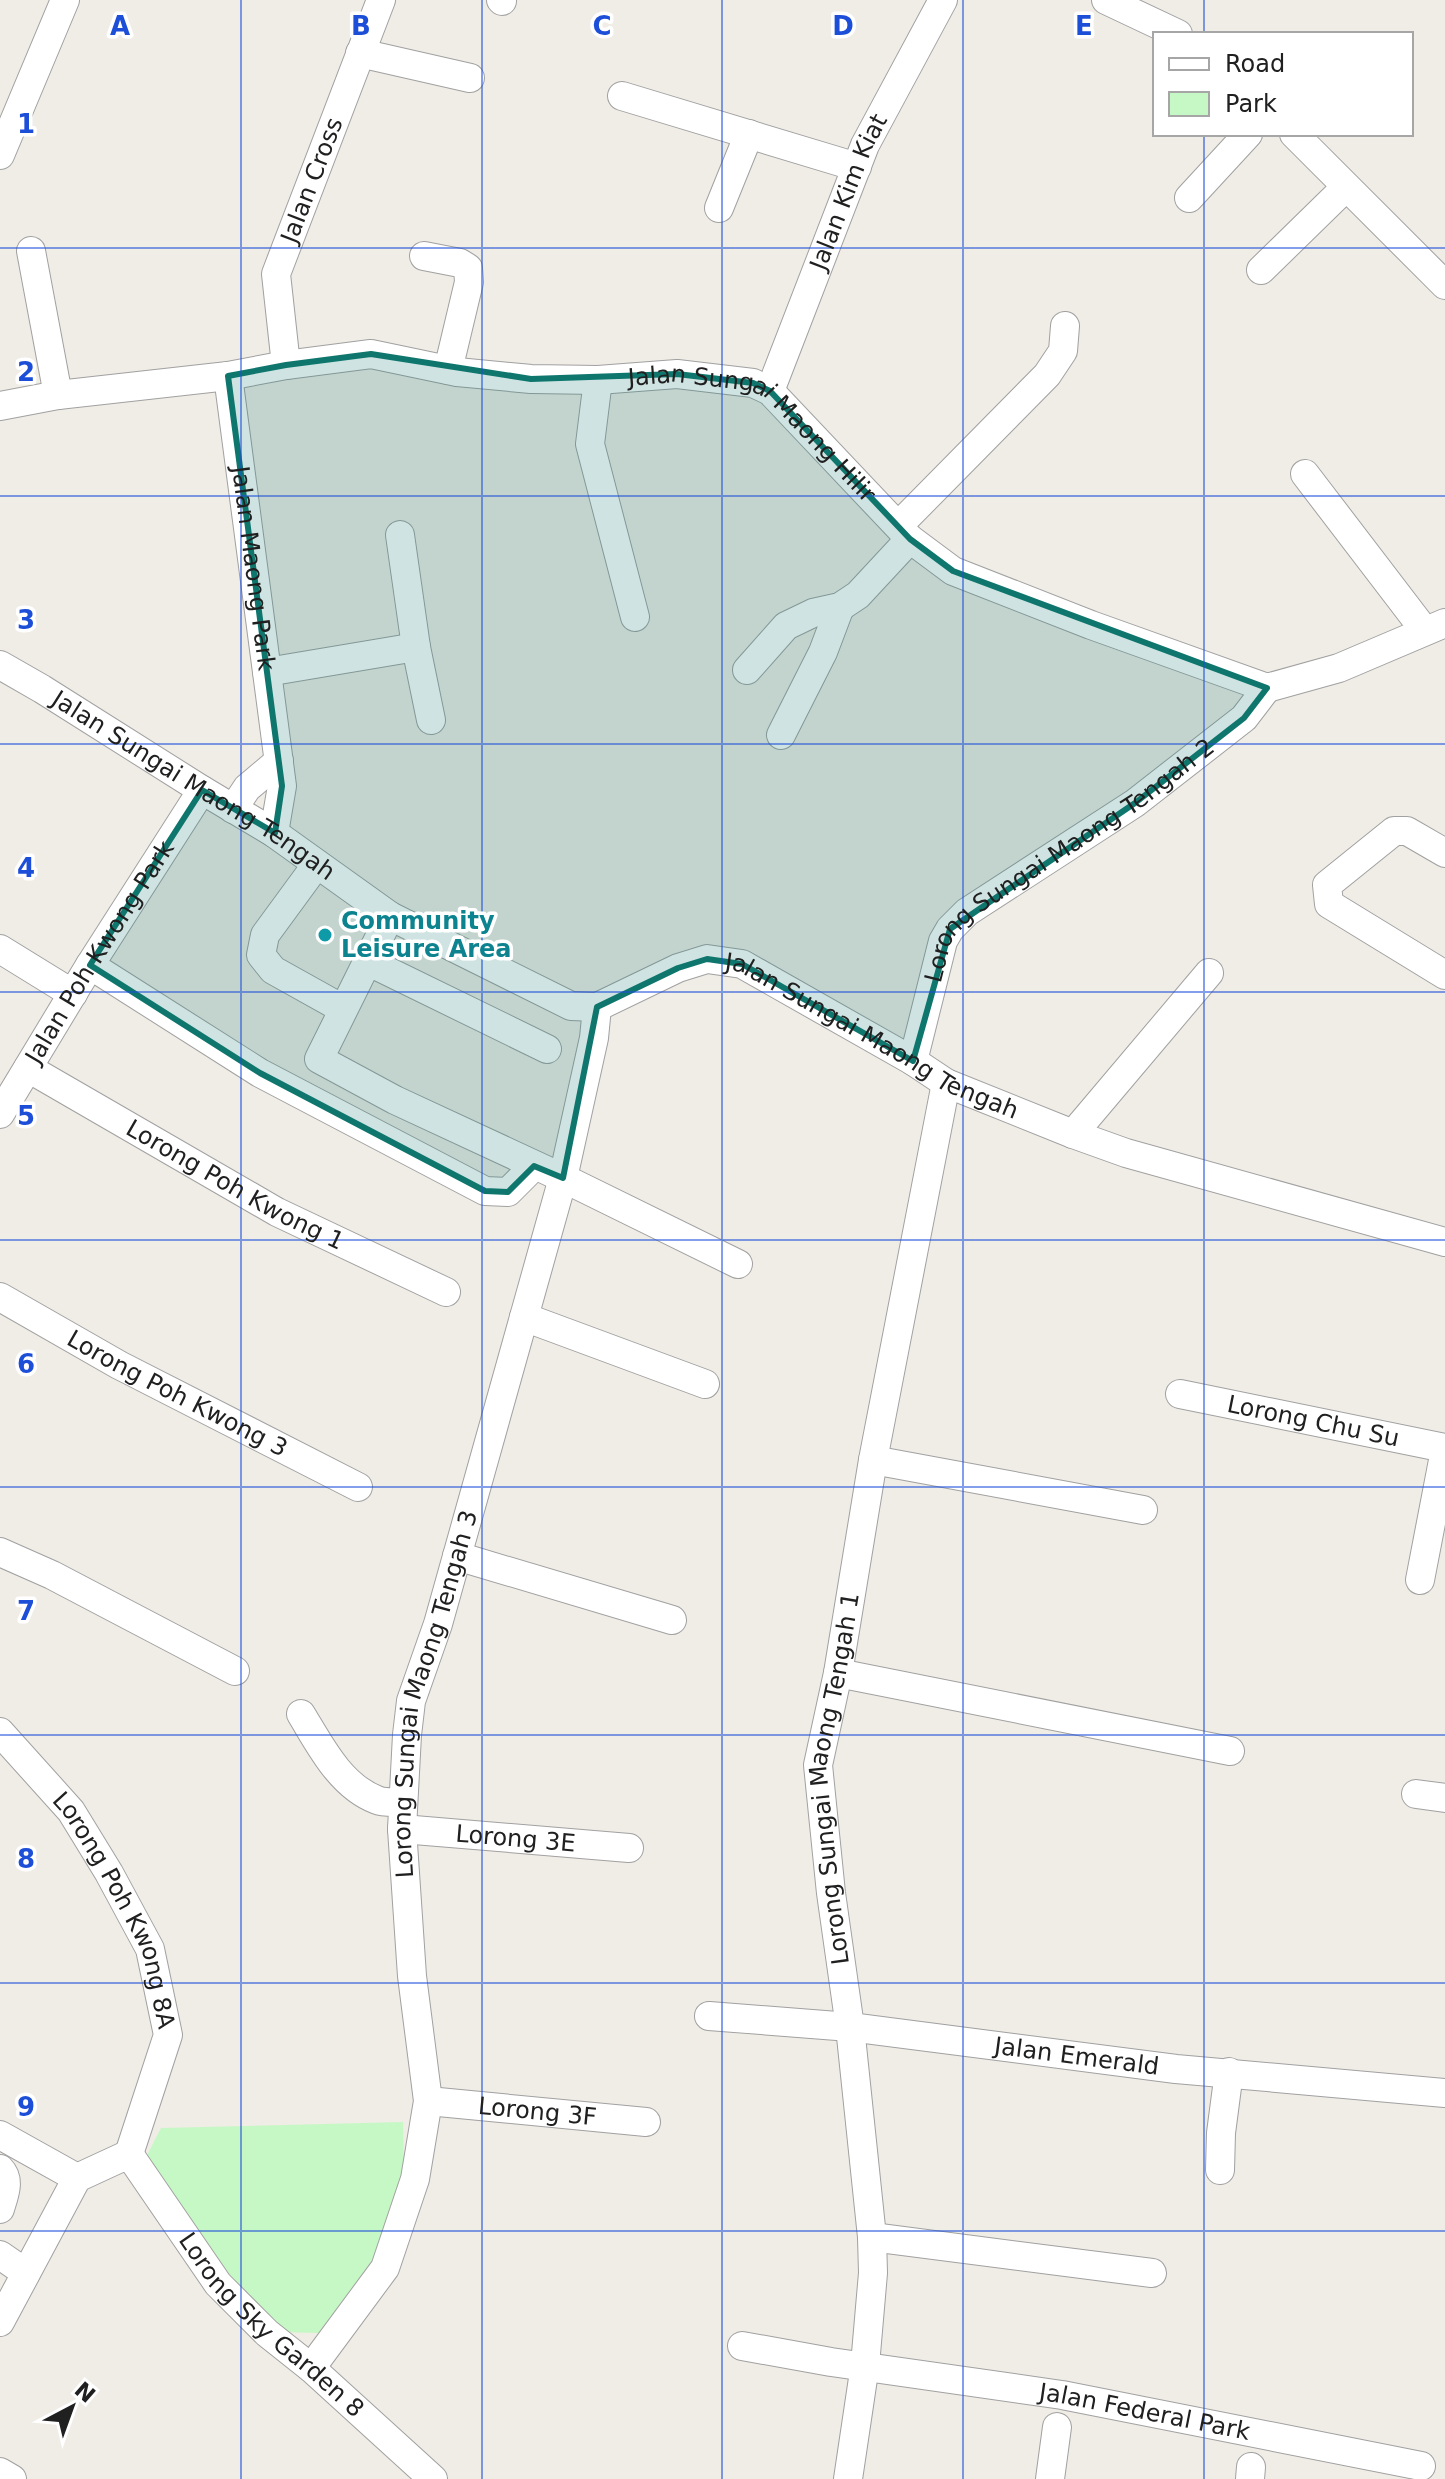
<svg xmlns="http://www.w3.org/2000/svg" width="1445" height="2479" viewBox="0 0 1445 2479" font-family="'DejaVu Sans',sans-serif">
  <style>
    .park { fill: #c6f8c5 }
    .lines { fill: none; stroke-linecap: round; stroke-linejoin: round }
    .minor-casing { stroke: #a1a1a1; stroke-width: 30 }
    .minor { stroke: #fff; stroke-width: 28 }
    .marked { fill: #0f766e; fill-opacity: 0.2; stroke: #0f766e; stroke-width: 6; stroke-linejoin: round }
    .grid { fill: none; stroke: #1d4ed8; stroke-width: 2; stroke-opacity: 0.55 }
    .culture-dot { fill: #0f9aa8; stroke: #fff; stroke-width: 3 }
    .labels { text-anchor: middle; dominant-baseline: central; stroke-width: 7; stroke-linejoin: round; paint-order: stroke }
    .street-label { font-size: 24px; fill: #202020; stroke: #fff }
    .culture-label { font-size: 24px; font-weight: bold; fill: #0d838f; stroke: #fff; text-anchor: start }
    .grid-label { font-size: 26px; text-anchor: middle; font-weight: bold; fill: #1d4ed8; stroke: #fff; stroke-width: 7; stroke-linejoin: round; paint-order: stroke }
  </style>
  <rect width="100%" height="100%" fill="#f0ece6"/>
  <polygon class="park" points="403,2122 404,2177 377,2257 319,2333 280,2332 222,2280 145,2159 161,2128"/>
  <g class="lines">
    <defs>
      <g id="minor">
        <polyline points="501,0 502,1"/>
        <polyline points="1106,0 1178,34"/>
        <polyline points="360,53 470,78"/>
        <polyline points="622,96 857,167"/>
        <polyline points="1294,134 1445,285"/>
        <polyline points="0,155 65,0"/>
        <polyline points="1189,198 1248,134"/>
        <polyline points="719,208 749,134"/>
        <polyline points="31,251 58,395"/>
        <polyline points="424,256 460,263 468,268 469,282 448,370"/>
        <polyline points="1261,270 1346,187"/>
        <path id="s1" d="M286,365L276,274L381,0"/>
        <path id="s2" d="M228,376L282,786L274,833"/>
        <polyline points="598,380 590,444 635,617"/>
        <path id="s3" d="M770,391L865,145L943,0"/>
        <path id="s4" d="M0,406L58,395L228,376L286,365L371,354L457,372L531,379L598,380L677,374L753,383L770,391L910,539L953,571L1091,625L1267,688L1339,668L1445,623"/>
        <polyline points="1305,474 1425,631"/>
        <polyline points="899,525 1047,375 1063,351 1065,326"/>
        <polyline points="400,535 416,647 431,720"/>
        <path id="s5" d="M0,665L42,689L202,790L274,833L390,916L571,1006L597,1007L678,968L707,959L742,964L913,1061L946,1083L1073,1134L1126,1153L1445,1242"/>
        <polyline points="747,670 786,626 813,613 840,607 858,595 910,539"/>
        <polyline points="267,672 416,647"/>
        <polyline points="781,735 823,652 840,607"/>
        <polyline points="233,809 247,788 279,761"/>
        <polyline points="1445,853 1407,831 1394,831 1327,885 1329,904 1445,975"/>
        <polyline points="317,864 265,935 261,955 273,970 343,1009"/>
        <polyline points="390,916 319,1059 395,1100 563,1178 738,1264"/>
        <polyline points="0,949 73,994"/>
        <polyline points="367,961 547,1049"/>
        <polyline points="90,965 260,1073 485,1191 508,1192 534,1166"/>
        <path id="s6" d="M913,1061L943,941L950,929L967,912L1135,803L1244,718L1267,688"/>
        <path id="s7" d="M28,1068L277,1212L446,1292"/>
        <path id="s8" d="M0,1114L90,965L202,790"/>
        <polyline points="1073,1134 1209,973"/>
        <path id="s9" d="M0,1297L119,1365L358,1487"/>
        <polyline points="524,1317 705,1384"/>
        <path id="s10" d="M1180,1394L1445,1448"/>
        <polyline points="873,1460 1143,1510"/>
        <polyline points="0,1552 52,1575 235,1671"/>
        <polyline points="457,1556 672,1620"/>
        <polyline points="1420,1580 1445,1450"/>
        <polyline points="838,1673 1230,1751"/>
        <path d="M301,1714C320,1745 340,1786 377,1800C384,1803 395,1802 403,1802"/>
        <path id="s11" d="M0,1732L71,1811L109,1873L150,1949L168,2035L129,2154"/>
        <polyline points="1416,1794 1445,1798"/>
        <path id="s12" d="M402,1829L629,1848"/>
        <path id="s13" d="M709,2016L850,2027L1176,2069L1445,2093"/>
        <path id="s14" d="M428,2101L646,2122"/>
        <polyline points="0,2135 77,2178"/>
        <path id="s15" d="M129,2154L218,2284L267,2333L311,2368L433,2479"/>
        <path d="M0,2169C11,2180 4,2195 0,2209"/>
        <polyline points="1220,2170 1221,2133 1229,2072"/>
        <polyline points="872,2237 1152,2273"/>
        <polyline points="0,2255 26,2273"/>
        <polyline points="0,2322 77,2178 129,2154"/>
        <path id="s16" d="M742,2346L831,2362L1062,2395L1421,2466"/>
        <path id="s17" d="M311,2368L385,2268L415,2179L428,2101L412,1976L402,1829L407,1735L411,1701L438,1624L563,1178L594,1038L597,1007"/>
        <polyline points="0,2472 12,2479"/>
        <path id="s18" d="M848,2479L865,2365L873,2273L872,2237L850,2027L831,1893L818,1765L838,1673L873,1460L946,1083"/>
        <polyline points="1050,2479 1057,2427"/>
        <polyline points="1250,2479 1251,2467"/>
      </g>
    </defs>
    <use href="#minor" class="minor-casing"/>
    <use href="#minor" class="minor"/>
  </g>
  <path class="marked" d="M371,354L531,379L677,374L753,383L770,391L910,539L953,571L1267,688L1244,718L1135,803L950,929L913,1061L742,964L707,959L678,968L597,1007L563,1178L534,1166L508,1192L485,1191L260,1073L90,965L202,790L275,833L282,786L228,376L286,365Z"/>
  <path class="grid" d="M241,0V2479M482,0V2479M722,0V2479M963,0V2479M1204,0V34M1204,134V2479M0,248H1445M0,496H1445M0,744H1445M0,992H1445M0,1240H1445M0,1487H1445M0,1735H1445M0,1983H1445M0,2231H1445"/>
  <circle class="culture-dot" cx="325" cy="935" r="8"/>
  <g class="labels">
    <g class="street-label">
      <text stroke="none"><textPath href="#s1" startOffset="192">Jalan Cross</textPath></text>
      <text stroke="none"><textPath href="#s3" startOffset="214">Jalan Kim Kiat</textPath></text>
      <text stroke="none"><textPath href="#s4" startOffset="780">Jalan Sungai Maong Hilir</textPath></text>
      <text stroke="none"><textPath href="#s2" startOffset="194">Jalan Maong Park</textPath></text>
      <text stroke="none"><textPath href="#s5" startOffset="228">Jalan Sungai Maong Tengah</textPath></text>
      <text stroke="none"><textPath href="#s6" startOffset="270">Lorong Sungai Maong Tengah 2</textPath></text>
      <text stroke="none"><textPath href="#s8" startOffset="190">Jalan Poh Kwong Park</textPath></text>
      <text stroke="none"><textPath href="#s5" startOffset="996">Jalan Sungai Maong Tengah</textPath></text>
      <text stroke="none"><textPath href="#s7" startOffset="238">Lorong Poh Kwong 1</textPath></text>
      <text stroke="none"><textPath href="#s9" startOffset="202">Lorong Poh Kwong 3</textPath></text>
      <text stroke="none"><textPath href="#s10" startOffset="136">Lorong Chu Su</textPath></text>
      <text stroke="none"><textPath href="#s17" startOffset="710">Lorong Sungai Maong Tengah 3</textPath></text>
      <text stroke="none"><textPath href="#s18" startOffset="706">Lorong Sungai Maong Tengah 1</textPath></text>
      <text stroke="none"><textPath href="#s12" startOffset="114">Lorong 3E</textPath></text>
      <text stroke="none"><textPath href="#s11" startOffset="216">Lorong Poh Kwong 8A</textPath></text>
      <text stroke="none"><textPath href="#s13" startOffset="370">Jalan Emerald</textPath></text>
      <text stroke="none"><textPath href="#s14" startOffset="110">Lorong 3F</textPath></text>
      <text stroke="none"><textPath href="#s15" startOffset="224">Lorong Sky Garden 8</textPath></text>
      <text stroke="none"><textPath href="#s16" startOffset="408">Jalan Federal Park</textPath></text>
    </g>
    <g class="culture-label">
      <text x="341" y="921">Community<tspan x="341" dy="28">Leisure Area</tspan></text>
    </g>
  </g>
  <g class="grid-label">
    <text x="120" y="35">A</text>
    <text x="361" y="35">B</text>
    <text x="602" y="35">C</text>
    <text x="843" y="35">D</text>
    <text x="1084" y="35">E</text>
    <text x="26" y="133">1</text>
    <text x="26" y="381">2</text>
    <text x="26" y="629">3</text>
    <text x="26" y="877">4</text>
    <text x="26" y="1125">5</text>
    <text x="26" y="1373">6</text>
    <text x="26" y="1620">7</text>
    <text x="26" y="1868">8</text>
    <text x="26" y="2116">9</text>
  </g>
  <rect x="1153" y="32" width="260" height="104" fill="#ffffff" stroke="#a6a6a6" stroke-width="2"/>
  <rect x="1169" y="58" width="40" height="12" fill="#ffffff" stroke="#a6a6a6" stroke-width="2"/>
  <text x="1225" y="72" font-size="24" fill="#202020">Road</text>
  <rect x="1169" y="92" width="40" height="24" fill="#c6f8c5" stroke="#a6a6a6" stroke-width="2"/>
  <text x="1225" y="112" font-size="24" fill="#202020">Park</text>
  <g transform="translate(72 2407) rotate(41)" stroke="#ffffff" stroke-width="6" paint-order="stroke">
  <path d="M0-6L14 30L0 20L-14 30Z" fill="#202020"/>
  <text y="-12" font-size="22" font-weight="bold" text-anchor="middle" fill="#202020">N</text>
  </g>
</svg>
